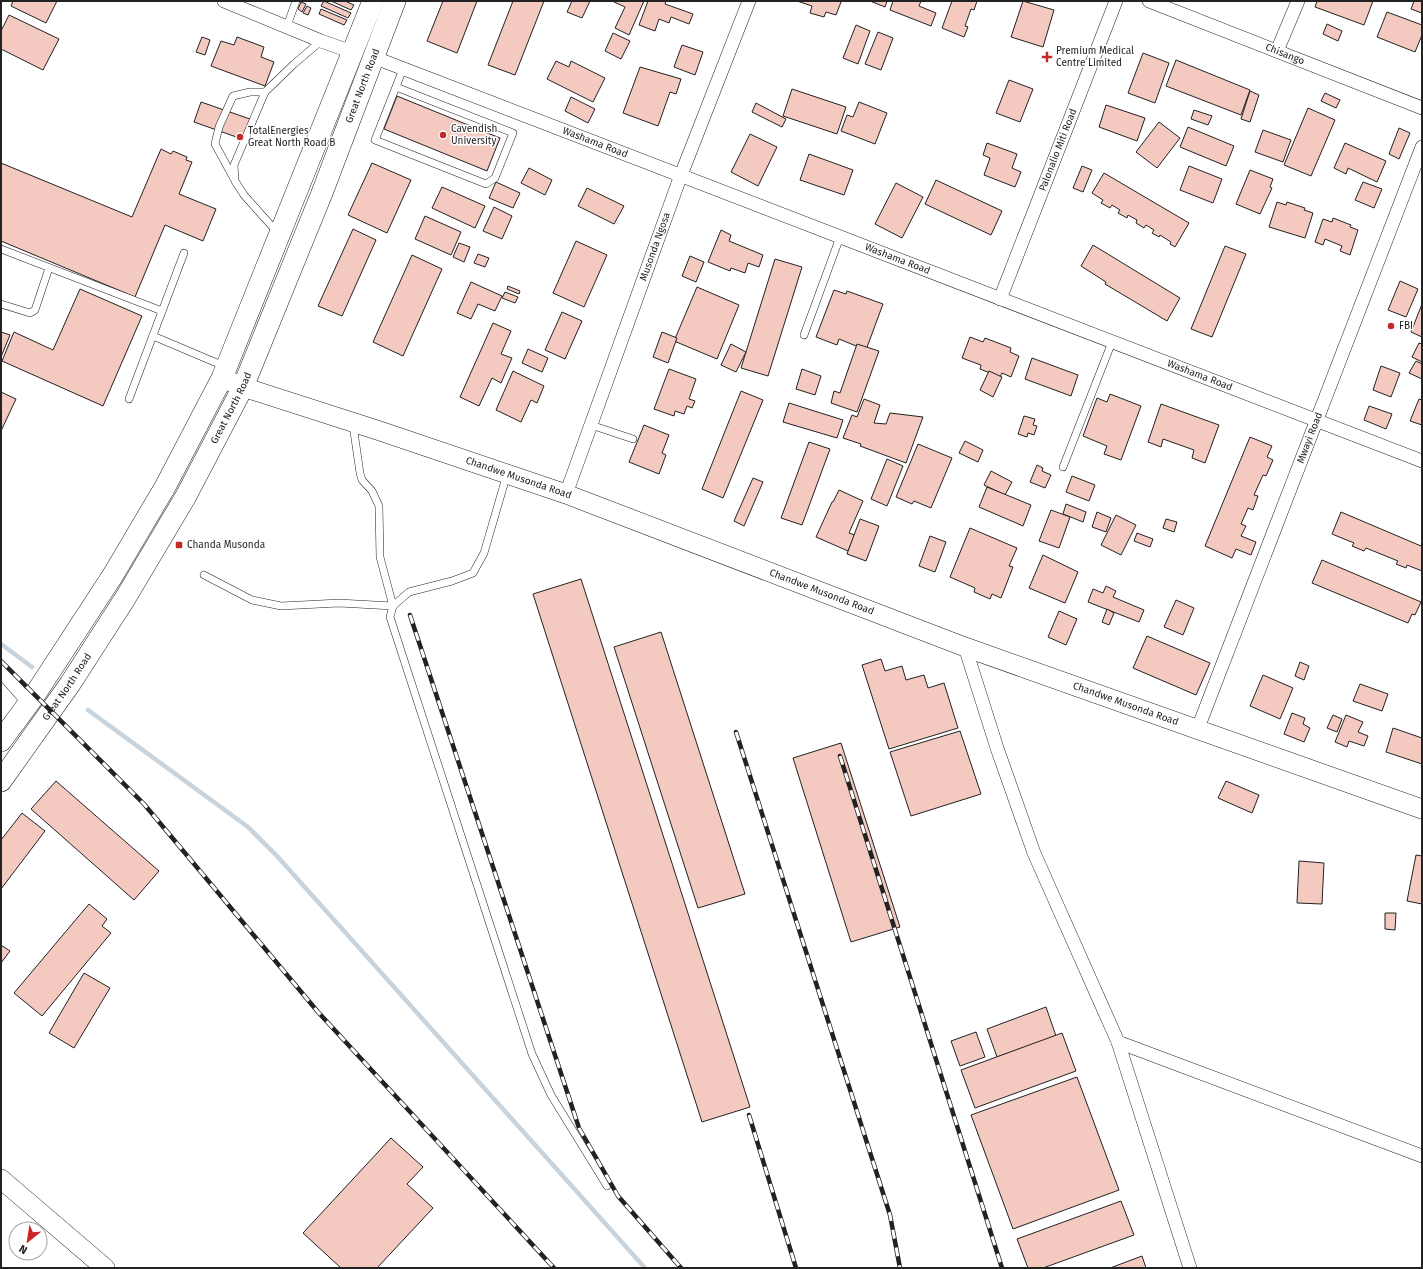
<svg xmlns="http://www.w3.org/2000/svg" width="1423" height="1269" viewBox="0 0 1423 1269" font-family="'Fira Sans',sans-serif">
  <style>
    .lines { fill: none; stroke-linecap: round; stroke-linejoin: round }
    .stream { stroke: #c7d3dd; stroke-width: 4.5 }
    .building { fill: #f3c9c0; stroke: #222 }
    .lane-casing { stroke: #222; stroke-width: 8 }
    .street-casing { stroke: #222; stroke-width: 14 }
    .secondary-casing { stroke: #222; stroke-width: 20 }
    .primary-casing { stroke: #222; stroke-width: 22 }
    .lane { stroke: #fff; stroke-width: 7 }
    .street { stroke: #fff; stroke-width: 13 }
    .secondary { stroke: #fff; stroke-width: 19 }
    .primary { stroke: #fff; stroke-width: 21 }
    .rail-casing { stroke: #222; stroke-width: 4.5 }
    .rail { stroke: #fff; stroke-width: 3; stroke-dasharray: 9; stroke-linecap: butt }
    .poi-dot { fill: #c62828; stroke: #fff; stroke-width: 1.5 }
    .labels { text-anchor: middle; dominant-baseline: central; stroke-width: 3; stroke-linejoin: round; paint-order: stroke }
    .poi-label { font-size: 10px; fill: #222; stroke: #fff; text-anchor: start }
    .street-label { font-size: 10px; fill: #222; stroke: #fff }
  </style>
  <rect width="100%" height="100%" fill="#fff"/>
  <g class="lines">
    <g class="stream">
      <polyline points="1,644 32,667"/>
      <polyline points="88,710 248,827 277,856 645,1268"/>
    </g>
  </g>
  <g class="building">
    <polygon points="13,1 57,1 46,23 11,6"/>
    <polygon points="324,1 351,13 348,18 321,6"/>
    <polygon points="331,1 345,1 354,5 351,10"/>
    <polygon points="443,1 477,1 457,53 427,41"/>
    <polygon points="513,1 544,1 515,75 488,65"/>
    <polygon points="572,1 590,1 582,18 567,12"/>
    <polygon points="612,1 644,1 629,35 615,28 625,7"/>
    <polygon points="648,1 666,1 665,4 693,14 689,24 671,17 669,23 659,19 655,31 639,25"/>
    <polygon points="797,1 839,1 841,2 836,15 826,12 824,17 810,13 812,6"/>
    <polygon points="870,1 887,1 885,7"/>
    <polygon points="893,1 921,1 919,6 936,13 931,26 890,10"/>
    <polygon points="952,1 977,1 974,10 971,9 965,26 968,27 964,37 942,28"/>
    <polygon points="1023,1 1054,10 1043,47 1011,37"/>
    <polygon points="1317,1 1373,1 1364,25 1315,7"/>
    <polygon points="1414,1 1422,1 1422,13 1411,9"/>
    <polygon points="301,2 306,4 302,12 298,9"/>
    <polygon points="307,6 311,8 308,15 303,13"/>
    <polygon points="321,9 347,20 344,25 319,14"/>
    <polygon points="1387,12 1422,25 1422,35 1415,52 1377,37"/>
    <polygon points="9,15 59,39 43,70 1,49 1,31"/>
    <polygon points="1327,24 1342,31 1338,41 1323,34"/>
    <polygon points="856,25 870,31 858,64 843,58"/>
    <polygon points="878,32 893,38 881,70 865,64"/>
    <polygon points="613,33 630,41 621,59 605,51"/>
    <polygon points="202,37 210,40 205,55 196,52"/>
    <polygon points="237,37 264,47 261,57 274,62 265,86 211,66 221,41 234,45"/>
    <polygon points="682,45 703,52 695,75 674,67"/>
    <polygon points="1143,53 1169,63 1155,103 1128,93"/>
    <polygon points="1176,60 1250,90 1241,115 1166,86"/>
    <polygon points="556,61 569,67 571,61 605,78 593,102 547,79"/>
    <polygon points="640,67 681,79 676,94 670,92 658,126 623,113"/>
    <polygon points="1009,80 1033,89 1020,122 996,113"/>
    <polygon points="792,89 846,107 837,134 783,116"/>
    <polygon points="1250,91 1259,95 1250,122 1241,119"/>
    <polygon points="1325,93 1340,100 1336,108 1321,101"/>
    <polygon points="397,96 500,138 487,171 384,129"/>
    <polygon points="571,97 595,109 588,123 565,111"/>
    <polygon points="201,102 250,119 242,139 194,122"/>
    <polygon points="859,102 887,113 875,144 841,131 847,115 853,117"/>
    <polygon points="756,103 786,119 782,127 752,112"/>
    <polygon points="1106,105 1145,118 1137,141 1099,127"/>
    <polygon points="1308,108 1335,120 1311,176 1284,165"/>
    <polygon points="1194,110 1212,116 1208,125 1191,119"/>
    <polygon points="1159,122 1180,138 1157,168 1136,152"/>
    <polygon points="1188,127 1234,146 1226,166 1180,147"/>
    <polygon points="1399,128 1410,133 1399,159 1389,154"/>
    <polygon points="1263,130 1291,140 1283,162 1255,152"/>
    <polygon points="750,134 777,147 758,186 731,172"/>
    <polygon points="987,143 1017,154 1012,168 1021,172 1015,187 984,175 990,158 983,155"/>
    <polygon points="1345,143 1386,161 1377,182 1348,168 1346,174 1334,168"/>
    <polygon points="161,149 171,154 173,151 187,157 186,160 192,162 179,194 216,209 203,241 165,225 135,297 1,241 1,163 132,217"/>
    <polygon points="809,154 853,170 844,195 800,180"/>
    <polygon points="372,163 411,180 387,233 348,215"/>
    <polygon points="1082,166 1092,170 1083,192 1073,188"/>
    <polygon points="1189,166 1222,179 1213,203 1180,190"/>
    <polygon points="529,168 552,180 545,195 521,183"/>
    <polygon points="1250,170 1273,179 1270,187 1272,188 1260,214 1236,204"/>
    <polygon points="1104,173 1189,223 1175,247 1170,244 1171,242 1160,235 1159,237 1152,233 1154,230 1146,225 1144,228 1136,223 1137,220 1128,215 1127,218 1118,213 1120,210 1112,205 1110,208 1101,203 1103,200 1092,193"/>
    <polygon points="936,180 1002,211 991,235 925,204"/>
    <polygon points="496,182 520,193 513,208 489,198"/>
    <polygon points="1363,182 1382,189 1374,208 1355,200"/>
    <polygon points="896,183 923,197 902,238 875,224"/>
    <polygon points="442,187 485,206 475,228 432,208"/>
    <polygon points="587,188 624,206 614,224 578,206"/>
    <polygon points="1277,202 1286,205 1287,202 1305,208 1304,210 1313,213 1305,238 1269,227"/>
    <polygon points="494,207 512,216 502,239 483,231"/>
    <polygon points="425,216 461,232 451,255 415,239"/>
    <polygon points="1333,218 1351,225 1350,227 1358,230 1350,255 1340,251 1342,246 1325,239 1323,245 1315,242 1323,219 1332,222"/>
    <polygon points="353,229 376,240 342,316 318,306"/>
    <polygon points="721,230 731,235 729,241 763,255 759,267 748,263 745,273 731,268 730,271 708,262"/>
    <polygon points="576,241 607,255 584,307 553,293"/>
    <polygon points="459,243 470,247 464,262 453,257"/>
    <polygon points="1093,245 1180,298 1167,321 1105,284 1106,282 1081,266"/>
    <polygon points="1225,246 1246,254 1212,337 1191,329"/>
    <polygon points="478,254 489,258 485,267 474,263"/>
    <polygon points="412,255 442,269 403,356 373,342"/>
    <polygon points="690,256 704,262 696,282 682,276"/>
    <polygon points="775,259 802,267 768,376 741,368"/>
    <polygon points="1400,281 1418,289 1406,317 1388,310"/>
    <polygon points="471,282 502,296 495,311 478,304 471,319 457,313"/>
    <polygon points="508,286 520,291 519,294 507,289"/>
    <polygon points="697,287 739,305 717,359 674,341"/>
    <polygon points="80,289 142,316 103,406 2,361 14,332 53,350"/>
    <polygon points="834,290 846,294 847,291 883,304 866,350 839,339 837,345 816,337"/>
    <polygon points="505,292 518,297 515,303 502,298"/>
    <polygon points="1422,304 1422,337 1411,332"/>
    <polygon points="562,312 582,321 565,359 545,350"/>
    <polygon points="493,323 511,331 501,354 512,358 501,383 492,378 479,406 460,397"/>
    <polygon points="1,332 10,335 1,357"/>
    <polygon points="662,332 677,338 668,363 653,357"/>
    <polygon points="970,337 983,342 985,338 1011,348 1010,352 1019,356 1011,377 1002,373 1000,377 980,369 981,365 962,358"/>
    <polygon points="1419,343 1422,344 1422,362 1412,357"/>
    <polygon points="731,344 746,352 736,372 721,365"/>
    <polygon points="857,344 879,351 857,412 831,403 834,391 840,393"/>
    <polygon points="528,349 548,358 542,372 522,363"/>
    <polygon points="1032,358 1078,375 1071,396 1025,379"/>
    <polygon points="1416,361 1422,364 1422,379 1409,373"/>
    <polygon points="1381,366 1400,373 1391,397 1373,390"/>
    <polygon points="669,369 696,379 689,399 695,401 692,408 687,406 684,414 675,411 674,416 654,409"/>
    <polygon points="802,369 821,376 815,395 796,389"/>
    <polygon points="513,371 544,386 537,403 531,400 521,422 496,410"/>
    <polygon points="989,371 1002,377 993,397 980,390"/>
    <polygon points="741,391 763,400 723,498 702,489"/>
    <polygon points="1,392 16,399 1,431"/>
    <polygon points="1110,394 1141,406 1121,460 1104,454 1107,446 1083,436 1097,398 1107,402"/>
    <polygon points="864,399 880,405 874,423 886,424 890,413 923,417 906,463 860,446 861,444 843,438 852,415 857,417"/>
    <polygon points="1419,399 1422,400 1422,425 1410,421"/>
    <polygon points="789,403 843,420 837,438 783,422"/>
    <polygon points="1161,404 1219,425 1205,463 1192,458 1194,450 1163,439 1161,447 1148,442"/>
    <polygon points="1369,406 1392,414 1386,429 1364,420"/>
    <polygon points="1024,416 1035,419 1033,425 1037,426 1034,435 1028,433 1027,437 1018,434"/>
    <polygon points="644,425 669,435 662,453 666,455 659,474 629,462"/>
    <polygon points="1250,437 1272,446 1267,457 1273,460 1266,476 1263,475 1254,495 1258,496 1253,510 1248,508 1241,524 1246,526 1241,536 1256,542 1251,555 1236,549 1232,558 1205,546"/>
    <polygon points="965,441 983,450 978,462 959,453"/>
    <polygon points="809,442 830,449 802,525 781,518"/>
    <polygon points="918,444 952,458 931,508 914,501 912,504 896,497"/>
    <polygon points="887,459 903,466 887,506 871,499"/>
    <polygon points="1037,465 1043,468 1042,471 1051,475 1045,488 1030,482"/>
    <polygon points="991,471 1012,482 1005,495 984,485"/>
    <polygon points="1072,476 1095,485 1089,501 1066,492"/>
    <polygon points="753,478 763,482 744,526 734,521"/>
    <polygon points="987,487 1031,505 1023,526 979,507"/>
    <polygon points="839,490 863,501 849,533 855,535 848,551 816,537 832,502 833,502"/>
    <polygon points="1066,504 1086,512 1083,522 1063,514"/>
    <polygon points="1051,510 1070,517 1059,548 1039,541"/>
    <polygon points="1097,512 1111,518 1106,532 1092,527"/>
    <polygon points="1341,512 1421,546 1422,543 1422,571 1407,565 1406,568 1396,564 1398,561 1366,548 1364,551 1352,546 1354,543 1332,534"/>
    <polygon points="1116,515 1136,525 1121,555 1101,545"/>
    <polygon points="860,519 879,526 866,561 847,554"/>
    <polygon points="1166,519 1177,522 1174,532 1163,528"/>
    <polygon points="970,528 1017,548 1009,566 1013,567 1001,598 992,594 990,599 974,592 975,588 950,577"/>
    <polygon points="1137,533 1153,539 1150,547 1134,541"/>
    <polygon points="930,536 946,542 935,572 919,566"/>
    <polygon points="1043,555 1078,572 1065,603 1029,588"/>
    <polygon points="1322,560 1421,602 1415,615 1412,614 1408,623 1312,583"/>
    <polygon points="581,579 750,1107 702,1122 533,594"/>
    <polygon points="1106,586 1116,591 1113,597 1144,610 1139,622 1088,602 1093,589 1103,593"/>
    <polygon points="1176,600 1194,608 1183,635 1164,627"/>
    <polygon points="1107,609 1114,613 1109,625 1102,622"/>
    <polygon points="1059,611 1077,619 1066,645 1048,637"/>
    <polygon points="661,632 745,894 698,908 614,647"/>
    <polygon points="1147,636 1210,663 1196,695 1133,668"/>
    <polygon points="881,659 885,671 902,666 906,680 924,675 928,688 944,683 958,728 889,749 862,665"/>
    <polygon points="1300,662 1309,666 1304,680 1295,676"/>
    <polygon points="1263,675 1293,688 1280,719 1250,706"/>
    <polygon points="1360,684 1388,694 1382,711 1353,701"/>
    <polygon points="1292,713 1305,718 1303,724 1310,728 1304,742 1284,734"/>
    <polygon points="1333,715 1342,719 1337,732 1327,728"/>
    <polygon points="1346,715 1363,722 1358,732 1368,736 1364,746 1349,741 1347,747 1335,742"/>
    <polygon points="1393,728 1422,738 1422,764 1386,752"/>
    <polygon points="960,731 981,794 911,816 890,752"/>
    <polygon points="841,743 900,927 851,942 793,758"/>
    <polygon points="56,781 159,871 134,900 31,809"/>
    <polygon points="1226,781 1259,795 1252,813 1218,798"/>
    <polygon points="22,813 45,831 1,889 1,840"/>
    <polygon points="1416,855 1422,856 1422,904 1407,901"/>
    <polygon points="1299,861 1324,863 1322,904 1297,903"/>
    <polygon points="89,904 107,919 102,926 111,933 42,1016 14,993"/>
    <polygon points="1385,913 1396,913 1395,930 1385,929"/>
    <polygon points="1,945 10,951 1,963"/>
    <polygon points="84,973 110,988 74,1048 49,1033"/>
    <polygon points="1046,1007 1056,1036 997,1057 987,1029"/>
    <polygon points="976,1032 985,1057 960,1066 951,1041"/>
    <polygon points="1062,1033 1076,1071 975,1108 961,1070"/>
    <polygon points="1077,1077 1119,1190 1013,1229 971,1115"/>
    <polygon points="391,1138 423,1167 407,1184 433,1208 377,1268 341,1268 303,1233"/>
    <polygon points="1121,1201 1134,1235 1043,1268 1028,1268 1017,1239"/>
    <polygon points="1142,1256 1146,1268 1110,1268"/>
  </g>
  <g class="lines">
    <defs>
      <g id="lane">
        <polyline points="287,26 296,1"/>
        <polyline points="396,87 513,133 495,178 486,184 375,140 403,69"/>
        <polyline points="234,179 215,144 219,127 233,96 250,92 265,92"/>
        <polyline points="278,233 244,195 235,181 234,165 265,92 294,64 321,41"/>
        <polyline points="1,249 162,311"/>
        <polyline points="1,304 30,313 35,310 49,268"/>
        <polyline points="804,335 840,237"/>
        <polyline points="153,336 224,366"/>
        <polyline points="129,399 184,253"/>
        <polyline points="591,425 633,439"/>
        <polyline points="1063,467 1112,342"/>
        <polyline points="507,474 484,553 473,573 452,581 409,592 393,606 390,617 532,1054 551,1095 607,1186"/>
        <polyline points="204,575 252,600 281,606 339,603 393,606 380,557 379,506 372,491 362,480 360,473 353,425"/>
      </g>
      <g id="street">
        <polyline points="224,1 321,41 352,52 358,48"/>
        <path id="s1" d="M1149,1L1422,108"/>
        <polyline points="1277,51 1298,1"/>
        <path id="s2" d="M373,57L1422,461"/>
        <path id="s3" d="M1000,299L1116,1"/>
        <path id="s4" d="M566,494L681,175L749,1"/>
        <polyline points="965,647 997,748 1034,853 1118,1042 1422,1156"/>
        <polyline points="1,671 29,703"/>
        <path id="s5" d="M1198,728L1422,147"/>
        <polyline points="1118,1042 1190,1268"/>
      </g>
      <g id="secondary">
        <path id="s6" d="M222,378L243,387L380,431L566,494L965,647L1422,809"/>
        <polyline points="1,1179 105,1268"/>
      </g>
      <g id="primary">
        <polyline points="1,741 34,696 113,575 165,487 222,378 373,1"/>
        <path id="s7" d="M1,781L70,684L126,597L186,496L243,387L322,193L395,1"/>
      </g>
    </defs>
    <use href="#lane" class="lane-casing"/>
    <use href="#street" class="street-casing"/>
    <use href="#secondary" class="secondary-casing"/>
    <use href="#primary" class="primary-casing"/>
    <use href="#lane" class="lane"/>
    <use href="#street" class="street"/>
    <use href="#secondary" class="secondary"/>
    <use href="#primary" class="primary"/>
    <defs>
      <g id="rail">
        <polyline points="410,615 579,1128 618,1196 681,1268"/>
        <polyline points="1,661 144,804 318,1012 554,1268"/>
        <polyline points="736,732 890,1215 900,1268"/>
        <polyline points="840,756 1002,1268"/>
        <polyline points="749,1115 796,1268"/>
      </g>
    </defs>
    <use href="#rail" class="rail-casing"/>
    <use href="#rail" class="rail"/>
  </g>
  <g class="poi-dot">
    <path d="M1045 51h4v4h4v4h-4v4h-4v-4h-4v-4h4z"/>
    <circle cx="443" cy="135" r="4"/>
    <circle cx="240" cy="137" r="4"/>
    <circle cx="1391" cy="326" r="4"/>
    <rect x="175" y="541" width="8" height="8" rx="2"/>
  </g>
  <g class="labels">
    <g class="poi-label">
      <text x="1056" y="51">Premium Medical<tspan x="1056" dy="12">Centre Limited</tspan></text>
      <text x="451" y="129">Cavendish<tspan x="451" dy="12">University</tspan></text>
      <text x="248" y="131">TotalEnergies<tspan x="248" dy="12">Great North Road B</tspan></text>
      <text x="1399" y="326">FBI</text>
      <text x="187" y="545">Chanda Musonda</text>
    </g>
    <g class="street-label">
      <text stroke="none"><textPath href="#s1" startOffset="146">Chisango</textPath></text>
      <text stroke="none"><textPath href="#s7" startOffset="787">Great North Road</textPath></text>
      <text stroke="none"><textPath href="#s2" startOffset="238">Washama Road</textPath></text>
      <text stroke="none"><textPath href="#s3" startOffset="160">Palonalio Miti Road</textPath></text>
      <text stroke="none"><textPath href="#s4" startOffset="263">Musonda Ngosa</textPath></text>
      <text stroke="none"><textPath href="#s2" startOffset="562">Washama Road</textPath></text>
      <text stroke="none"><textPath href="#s2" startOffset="886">Washama Road</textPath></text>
      <text stroke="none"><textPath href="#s7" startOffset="439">Great North Road</textPath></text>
      <text stroke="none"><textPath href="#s5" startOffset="311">Mwayi Road</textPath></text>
      <text stroke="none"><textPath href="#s6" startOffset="313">Chandwe Musonda Road</textPath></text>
      <text stroke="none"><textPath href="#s6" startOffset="637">Chandwe Musonda Road</textPath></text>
      <text stroke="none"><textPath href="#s7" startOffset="115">Great North Road</textPath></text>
      <text stroke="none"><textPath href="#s6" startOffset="961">Chandwe Musonda Road</textPath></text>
    </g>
  </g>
  <rect width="1423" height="1269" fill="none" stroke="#222222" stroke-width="4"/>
  <g transform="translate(28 1241) rotate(210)"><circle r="19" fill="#ffffff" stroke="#a7a7a7"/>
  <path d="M0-3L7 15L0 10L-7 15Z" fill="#c62828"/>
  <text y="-6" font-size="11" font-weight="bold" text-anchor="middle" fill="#222222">N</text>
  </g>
</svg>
